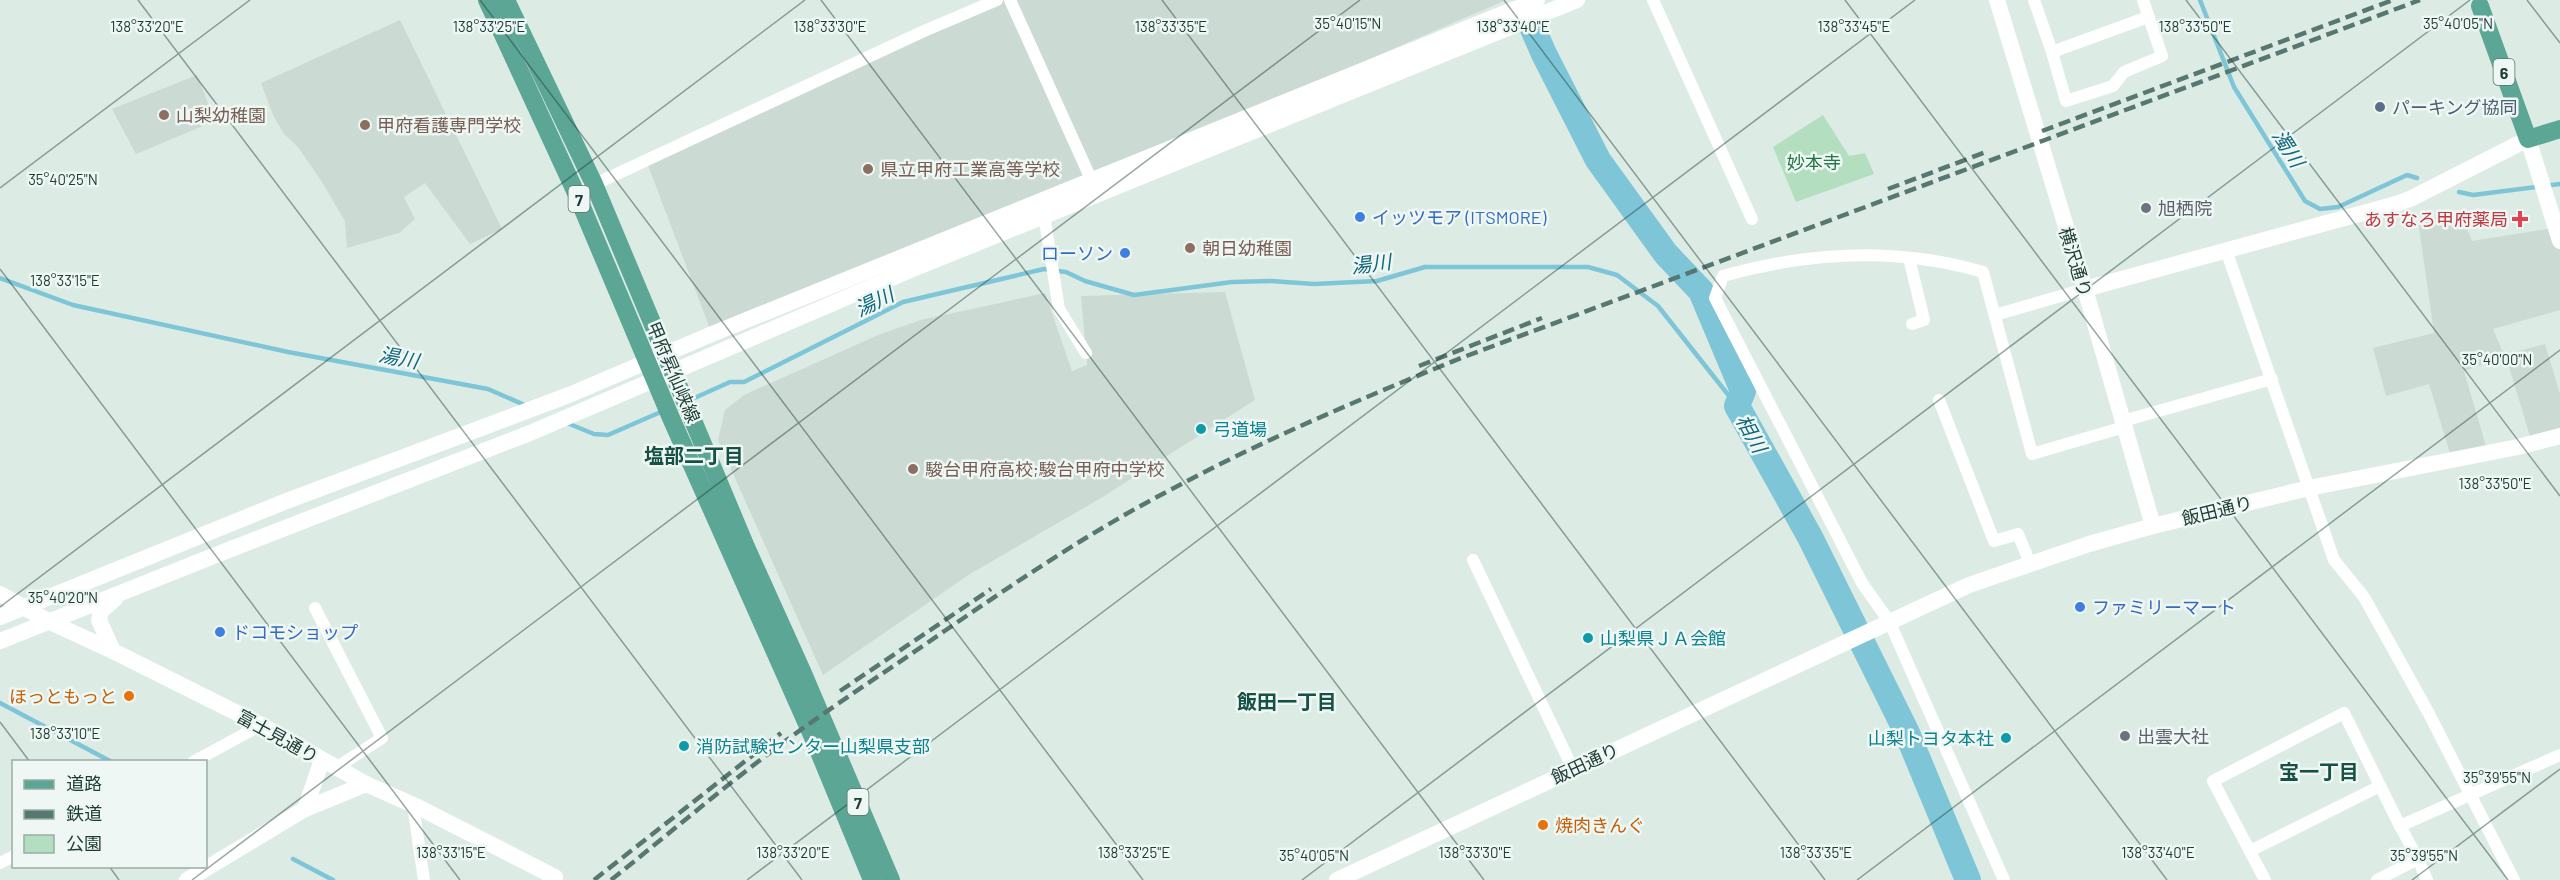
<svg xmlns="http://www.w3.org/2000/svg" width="2560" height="880" viewBox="0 0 2560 880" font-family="Barlow,'Noto Sans JP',sans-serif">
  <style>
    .built { fill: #cbdbd4 }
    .green { fill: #b3dfc0 }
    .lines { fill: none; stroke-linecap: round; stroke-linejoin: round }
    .stream { stroke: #7ec6d7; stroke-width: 4.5 }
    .river { stroke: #7ec6d7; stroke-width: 26 }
    .street { stroke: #fff; stroke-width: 12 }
    .secondary { stroke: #fff; stroke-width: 16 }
    .primary { stroke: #5ca696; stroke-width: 18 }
    .rail { stroke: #577870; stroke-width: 4.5; stroke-dasharray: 12 6; stroke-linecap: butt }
    .ticks { fill: none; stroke: #1d3c35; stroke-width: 1.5; stroke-opacity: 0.45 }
    .service-dot { fill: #5c6f8a; stroke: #eef7f3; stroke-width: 2 }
    .education-dot { fill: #8d6e63; stroke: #eef7f3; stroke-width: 2 }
    .worship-dot { fill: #6b7280; stroke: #eef7f3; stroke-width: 2 }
    .shop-dot { fill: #3f7fe0; stroke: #eef7f3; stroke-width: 2 }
    .health-dot { fill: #e0444e; stroke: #eef7f3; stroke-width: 2 }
    .culture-dot { fill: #0f9aa8; stroke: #eef7f3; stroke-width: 2 }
    .food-dot { fill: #e8710a; stroke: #eef7f3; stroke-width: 2 }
    .labels { text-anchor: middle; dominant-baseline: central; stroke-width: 5; stroke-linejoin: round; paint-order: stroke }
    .shield { fill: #eef7f3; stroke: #5c746e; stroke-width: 1.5 }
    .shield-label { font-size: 16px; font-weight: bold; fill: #1d3c35 }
    .service-label { font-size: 18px; fill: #4e5e75; stroke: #eef7f3; text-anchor: start }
    .education-label { font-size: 18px; fill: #785e54; stroke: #eef7f3; text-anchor: start }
    .park-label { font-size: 18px; fill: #237747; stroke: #eef7f3 }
    .worship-label { font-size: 18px; fill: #5b616d; stroke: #eef7f3; text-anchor: start }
    .shop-label { font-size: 18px; fill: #366cbe; stroke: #eef7f3; text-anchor: start }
    .health-label { font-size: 18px; fill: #be3a42; stroke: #eef7f3; text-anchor: end }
    .street-label { font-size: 18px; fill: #1d3c35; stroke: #eef7f3 }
    .culture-label { font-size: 18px; fill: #0d838f; stroke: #eef7f3; text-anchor: start }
    .food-label { font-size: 18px; fill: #c56008; stroke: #eef7f3; text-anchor: end }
    .water-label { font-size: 20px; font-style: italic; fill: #11687e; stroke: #eef7f3 }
    .neighbourhood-label { font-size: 20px; font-weight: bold; fill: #175044; stroke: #eef7f3 }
    .ticks-label { font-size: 15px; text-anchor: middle; fill: #1d3c35; stroke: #eef7f3; stroke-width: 5; stroke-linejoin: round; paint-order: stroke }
  </style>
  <rect width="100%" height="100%" fill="#ddebe5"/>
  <g class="built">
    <polygon points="998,0 1504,0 1504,1 1091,179 712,334 646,160"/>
    <polygon points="400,20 502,229 470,244 425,183 404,197 415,219 399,233 347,248 345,221 322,182 298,147 284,134 273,115 261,83"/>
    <polygon points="197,75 215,121 136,154 112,109"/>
    <polygon points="2461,214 2472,241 2560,227 2560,310 2493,329 2504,355 2545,344 2560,394 2560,436 2532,443 2507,360 2500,362 2498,359 2464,371 2488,453 2452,460 2429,384 2386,396 2373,348 2434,333 2418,220"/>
    <polygon points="1225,292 1255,400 1101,498 970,574 823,675 718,440 725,410 744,395 878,335 921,320 1045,293 1072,371 1087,365 1081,296"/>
  </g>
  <polygon class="green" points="1823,115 1849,156 1865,153 1874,174 1796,202 1773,147"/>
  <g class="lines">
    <g class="stream">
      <polyline points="2200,0 2234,87 2305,201 2320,209 2338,207 2407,175 2417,178"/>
      <polyline points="2459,192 2473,195 2560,184"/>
      <polyline points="0,278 73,305 288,352 488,389 527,406"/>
      <polyline points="690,400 730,382 744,382 903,302 1044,269 1066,272 1085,281 1134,295 1232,282 1271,281 1314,284 1377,281 1425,267 1588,267 1617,275 1658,306 1737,406"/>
      <polyline points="567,423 594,434 608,435 663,411"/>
      <polyline points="0,703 112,762"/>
      <polyline points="293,859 333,880"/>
    </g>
    <polyline class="river" points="1527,0 1533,29 1544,54 1598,160 1666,254 1701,291 1743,391 1737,406 1810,537 1907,733 1968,880"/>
    <g class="street">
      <polyline points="1010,0 1091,179"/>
      <polyline points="1653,0 1752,219"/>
      <polyline points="2034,0 2052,52 2148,17"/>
      <polyline points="2052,52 2066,101 2113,86 2124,72 2162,56 2143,0"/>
      <polyline points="576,193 924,31 997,0"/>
      <polyline points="1044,215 1059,309 1086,353"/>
      <polyline points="2226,250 2334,560 2364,597 2427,710 2514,880"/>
      <polyline points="1909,258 1924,320 1912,324"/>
      <polyline points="1995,315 2085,289"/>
      <polyline points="1939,400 1994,541 2018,534 2030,563"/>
      <polyline points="2123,421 2272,379"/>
      <polyline points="1473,560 1573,769"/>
      <polyline points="315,608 382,738 336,768"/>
      <polyline points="193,762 261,725"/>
      <polyline points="413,805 424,880"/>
      <polyline points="2250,851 2380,786"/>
      <polyline points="2418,859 2427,880"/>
      <polyline points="0,863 14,856"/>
      <path d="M2004,880L1889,621L1862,583L1715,298L1723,276C1808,252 1898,247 1983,272L2032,454L2124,427"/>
      <polyline points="2265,880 2213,781 2344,713 2400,826 2560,755"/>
      <polyline points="2377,880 2418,859 2400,826"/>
    </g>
    <g class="secondary">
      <polyline points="1997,0 2085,289 2153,526"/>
      <polyline points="2085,289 2396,204 2412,198 2528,139 2560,241"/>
      <polyline points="0,594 50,622 113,651 261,725 366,784 418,807 555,877"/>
      <polyline points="0,617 284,502 569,395 712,334 1537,0"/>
      <polyline points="0,641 231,549 530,433 913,269 1577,0"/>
      <polyline points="113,651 99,620 101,611 115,599"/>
      <polyline points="305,809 322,760"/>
      <polyline points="187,880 305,809 366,784"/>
      <polyline points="1337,880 1969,585 2089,544 2153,526 2309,488 2518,447 2560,436"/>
    </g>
    <g class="primary">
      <polyline points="487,0 576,193 671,418 812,735 872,880"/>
      <polyline points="506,0 594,184 746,547 802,671 891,880"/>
      <polyline points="2480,6 2528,139 2560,129"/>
    </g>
    <g class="rail">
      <polyline points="2042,131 2393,0"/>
      <polyline points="1888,189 1986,152"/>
      <polyline points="1419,366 1542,318"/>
      <polyline points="840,691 991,589"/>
      <polyline points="594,880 781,733"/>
      <path d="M611,880C670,833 727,784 788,739C840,701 893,667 946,630C1019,580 1093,530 1172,489C1265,439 1363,398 1461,358L2420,0"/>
    </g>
  </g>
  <path class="ticks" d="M138,0L802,880M480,0L1143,880M821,0L1484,880M1162,0L1825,880M1504,0L2167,880M1845,0L2508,880M2186,0L2560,496M2527,0L2560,43M0,188L250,0M0,269L460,880M0,607L805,0M0,722L30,762M109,866L119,880M192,880L1360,0M747,880L1915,0M1302,880L2470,0M1857,880L2560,350M2412,880L2560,769"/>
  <circle class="service-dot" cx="2380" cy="107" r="6"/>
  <g class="education-dot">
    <circle cx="164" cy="115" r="6"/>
    <circle cx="365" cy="125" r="6"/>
    <circle cx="868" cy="169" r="6"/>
    <circle cx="1190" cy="248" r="6"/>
    <circle cx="913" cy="469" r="6"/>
  </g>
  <g class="worship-dot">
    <circle cx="2146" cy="208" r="6"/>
    <circle cx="2125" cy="736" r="6"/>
  </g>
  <g class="shop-dot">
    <circle cx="1360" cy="217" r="6"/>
    <circle cx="1125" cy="253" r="6"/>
    <circle cx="2080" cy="607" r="6"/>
    <circle cx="220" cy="632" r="6"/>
  </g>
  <path class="health-dot" d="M2517 210h6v6h6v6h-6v6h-6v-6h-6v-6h6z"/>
  <g class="culture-dot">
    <circle cx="1201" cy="429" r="6"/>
    <circle cx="1588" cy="638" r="6"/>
    <circle cx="2006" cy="738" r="6"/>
    <circle cx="684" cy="746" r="6"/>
  </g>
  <g class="food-dot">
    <circle cx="129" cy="696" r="6"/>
    <circle cx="1543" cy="825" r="6"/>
  </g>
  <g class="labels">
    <g class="shield">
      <rect x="2493.5" y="59" width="21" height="26" rx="4.5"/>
      <rect x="568.5" y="186" width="21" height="26" rx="4.5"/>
      <rect x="847.5" y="789" width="21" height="26" rx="4.5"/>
    </g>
    <g class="shield-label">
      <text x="2504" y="72">6</text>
      <text x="579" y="199">7</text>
      <text x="858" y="802">7</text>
    </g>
    <g class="service-label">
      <text x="2392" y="107">パーキング協同</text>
    </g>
    <g class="education-label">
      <text x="176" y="115">山梨幼稚園</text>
      <text x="377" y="125">甲府看護専門学校</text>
      <text x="880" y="169">県立甲府工業高等学校</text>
      <text x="1202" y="248">朝日幼稚園</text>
      <text x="925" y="469">駿台甲府高校;駿台甲府中学校</text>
    </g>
    <g class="park-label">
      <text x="1814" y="162">妙本寺</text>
    </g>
    <g class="worship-label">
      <text x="2158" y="208">旭栖院</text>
      <text x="2137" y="736">出雲大社</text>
    </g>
    <g class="shop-label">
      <text x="1372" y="217">イッツモア (ITSMORE)</text>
      <text x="1113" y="253" text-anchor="end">ローソン</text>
      <text x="2092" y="607">ファミリーマート</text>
      <text x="232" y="632">ドコモショップ</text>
    </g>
    <g class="health-label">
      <text x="2508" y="219">あすなろ甲府薬局</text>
    </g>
    <g class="street-label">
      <text transform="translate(2076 262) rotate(73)">横沢通り</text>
      <text transform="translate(674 372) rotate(67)">甲府昇仙峡線</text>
      <text transform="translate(2217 510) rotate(-14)">飯田通り</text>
      <text transform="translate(278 736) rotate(29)">富士見通り</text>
      <text transform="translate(1585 763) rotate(-25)">飯田通り</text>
    </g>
    <g class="culture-label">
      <text x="1213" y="429">弓道場</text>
      <text x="1600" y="638">山梨県ＪＡ会館</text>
      <text x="1994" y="738" text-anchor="end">山梨トヨタ本社</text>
      <text x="696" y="746">消防試験センター山梨県支部</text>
    </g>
    <g class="food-label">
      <text x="117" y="696">ほっともっと</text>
      <text x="1555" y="825" text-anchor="start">焼肉きんぐ</text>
    </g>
    <g class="water-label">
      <text transform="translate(2289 148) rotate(58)">濁川</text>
      <text transform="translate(1371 263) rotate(-7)">湯川</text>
      <text transform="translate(874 301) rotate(-26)">湯川</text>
      <text transform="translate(399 357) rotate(11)">湯川</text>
      <text transform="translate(1752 433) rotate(61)">相川</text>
    </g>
    <g class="neighbourhood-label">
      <text x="694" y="455">塩部二丁目</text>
      <text x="1287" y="701">飯田一丁目</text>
      <text x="2319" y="771">宝一丁目</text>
    </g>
  </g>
  <g class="ticks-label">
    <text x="1348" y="29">35°40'15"N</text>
    <text x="2458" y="29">35°40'05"N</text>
    <text x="147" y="32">138°33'20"E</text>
    <text x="489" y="32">138°33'25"E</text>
    <text x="830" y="32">138°33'30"E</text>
    <text x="1171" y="32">138°33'35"E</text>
    <text x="1513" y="32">138°33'40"E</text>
    <text x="1854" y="32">138°33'45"E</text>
    <text x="2195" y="32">138°33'50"E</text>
    <text x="63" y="185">35°40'25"N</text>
    <text x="65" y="286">138°33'15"E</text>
    <text x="2497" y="365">35°40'00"N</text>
    <text x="2495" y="489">138°33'50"E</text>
    <text x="63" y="603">35°40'20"N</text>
    <text x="65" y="739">138°33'10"E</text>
    <text x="2497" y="783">35°39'55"N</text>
    <text x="451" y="858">138°33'15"E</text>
    <text x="793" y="858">138°33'20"E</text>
    <text x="1134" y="858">138°33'25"E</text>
    <text x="1475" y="858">138°33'30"E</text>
    <text x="1816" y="858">138°33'35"E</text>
    <text x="2158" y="858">138°33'40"E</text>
    <text x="1314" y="861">35°40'05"N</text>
    <text x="2424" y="861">35°39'55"N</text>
  </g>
  <rect x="12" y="760" width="195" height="108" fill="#eef7f3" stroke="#9aaca7" stroke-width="1.5"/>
  <rect x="24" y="780" width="30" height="9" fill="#5ca696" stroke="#9aaca7" stroke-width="1.5"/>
  <text x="66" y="790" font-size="18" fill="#1d3c35">道路</text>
  <rect x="24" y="810" width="30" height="9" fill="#577870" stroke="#9aaca7" stroke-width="1.5"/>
  <text x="66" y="820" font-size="18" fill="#1d3c35">鉄道</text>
  <rect x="24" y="835" width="30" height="18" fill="#b3dfc0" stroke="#9aaca7" stroke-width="1.5"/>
  <text x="66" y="850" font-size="18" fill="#1d3c35">公園</text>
</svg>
